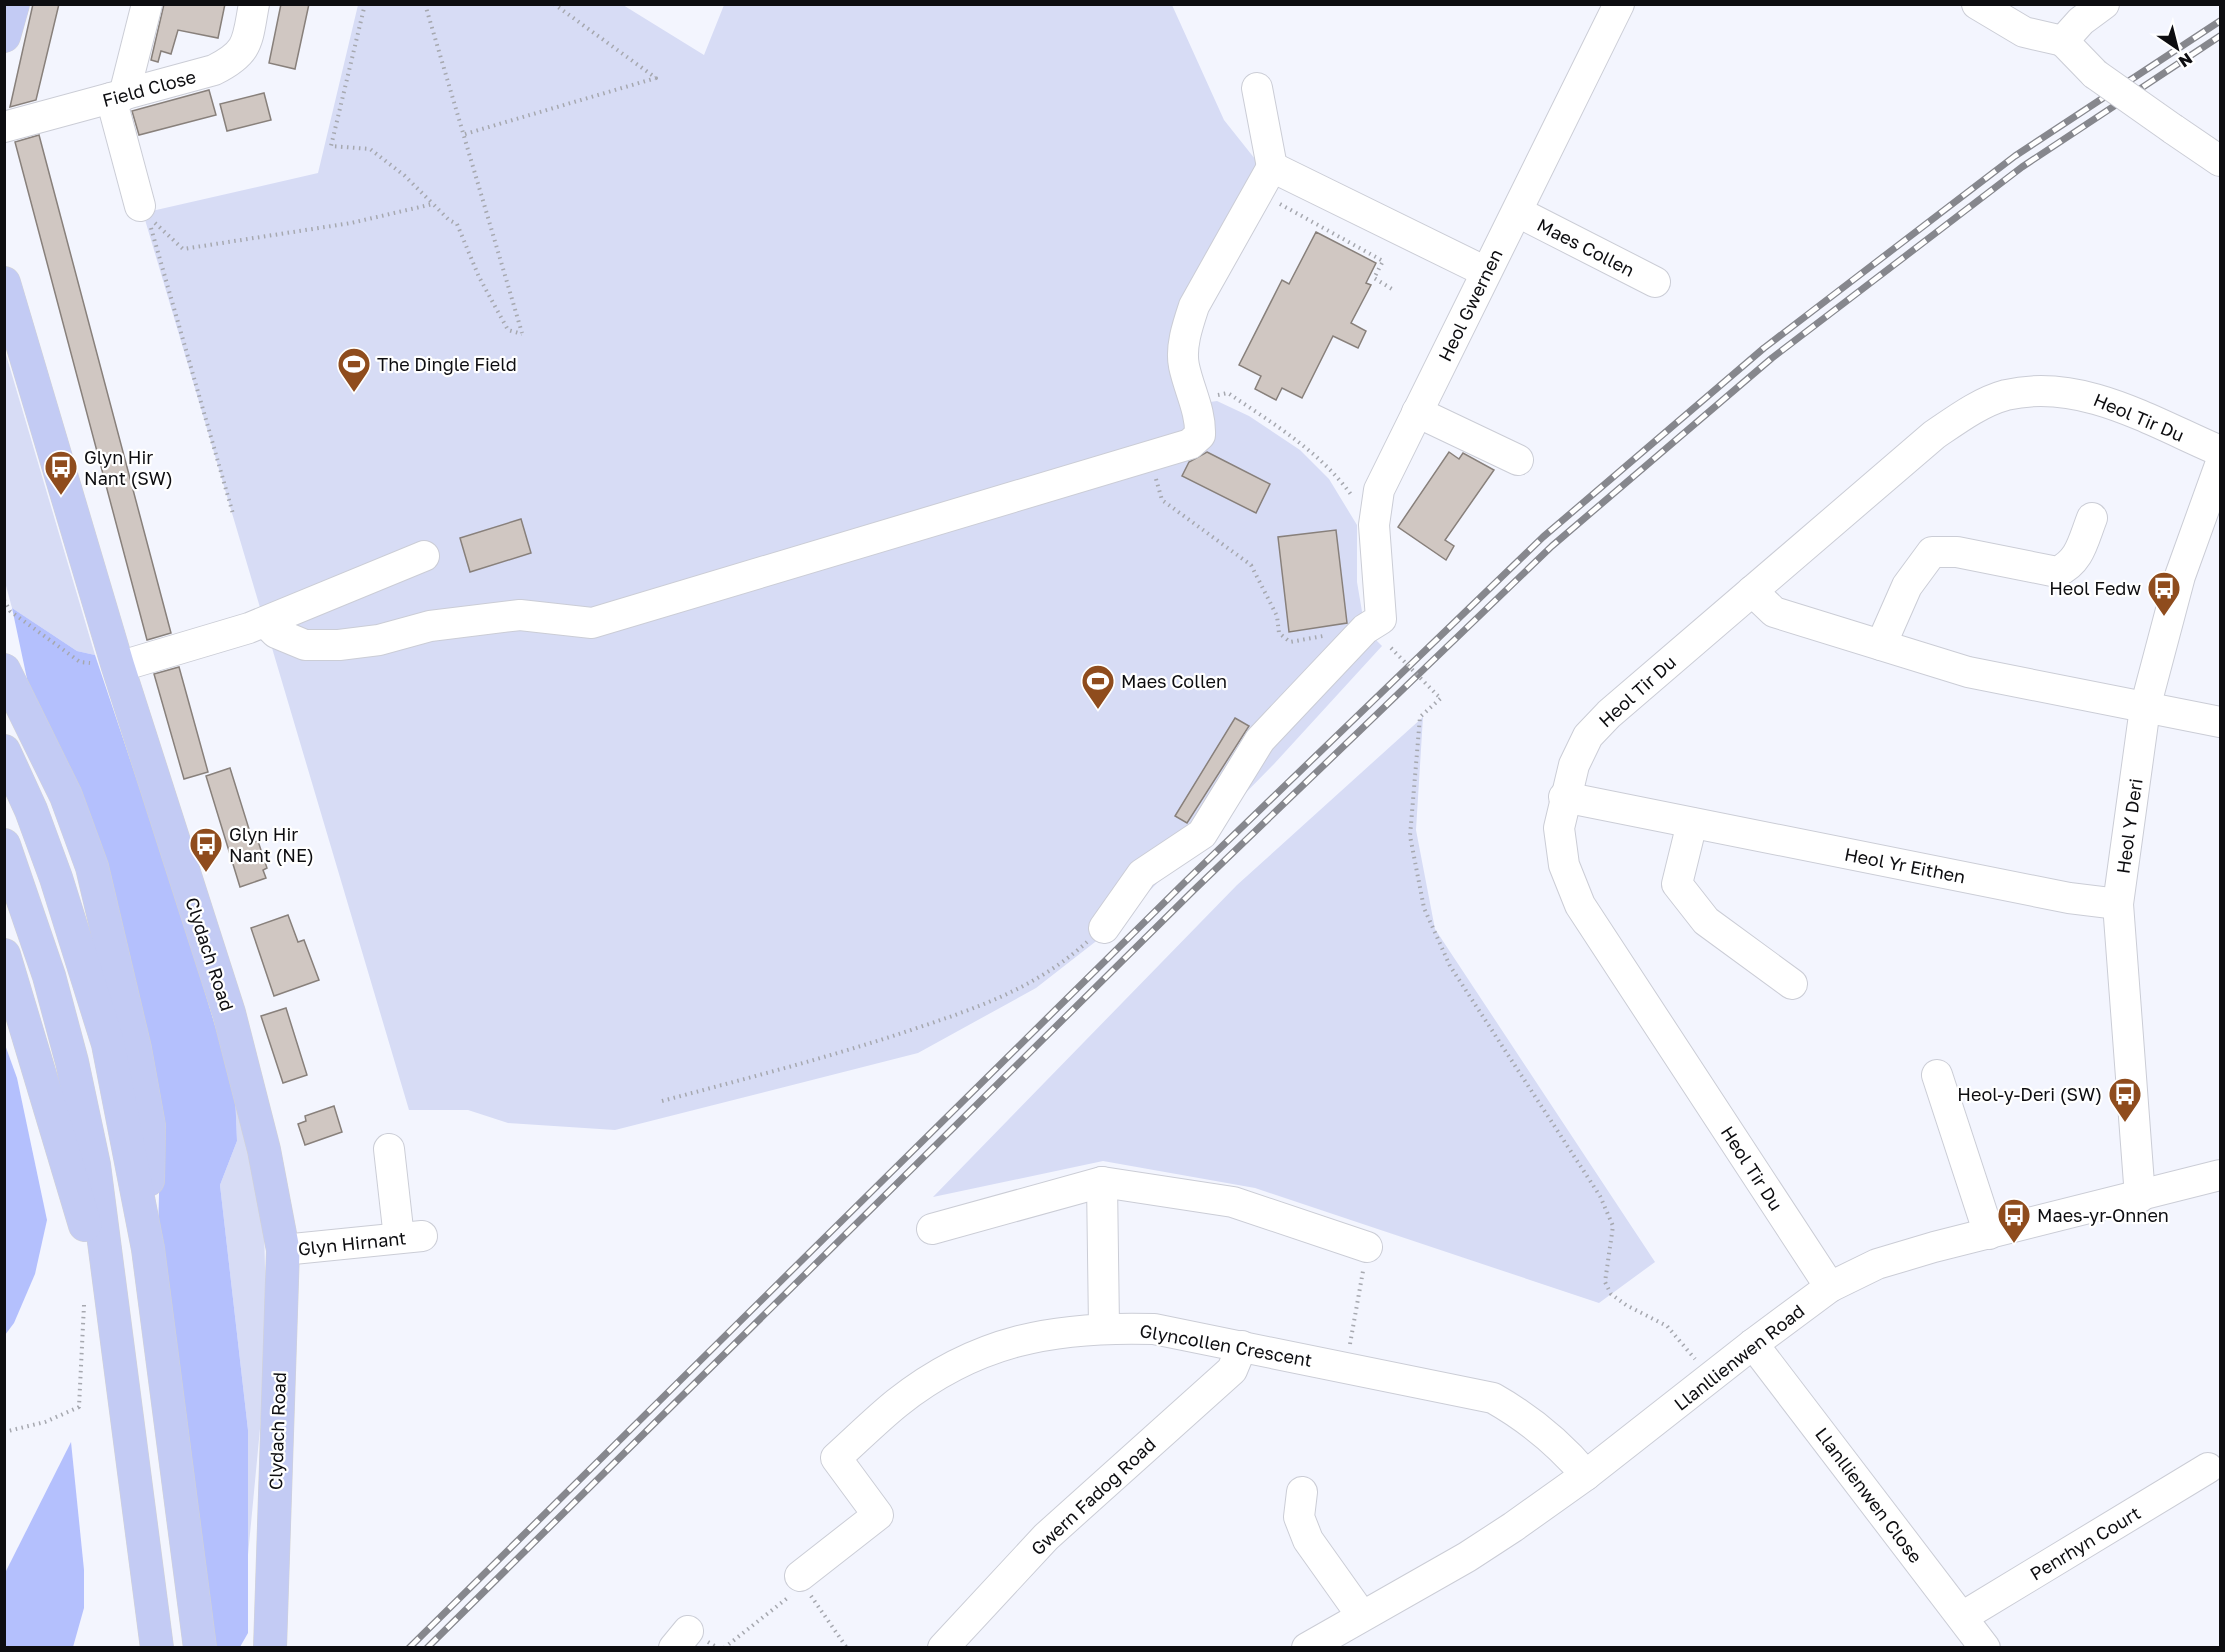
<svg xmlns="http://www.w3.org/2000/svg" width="2225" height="1652" viewBox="0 0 2225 1652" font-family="'Golos Text',sans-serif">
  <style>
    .green { fill: #d7dcf5 }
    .forest { fill: #b4c0fd }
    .building { fill: #d0c7c2; stroke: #88807b; stroke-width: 1.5 }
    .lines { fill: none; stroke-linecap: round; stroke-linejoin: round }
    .minor-casing { stroke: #cbcdd6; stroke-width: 32 }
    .major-casing { stroke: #d3d3d4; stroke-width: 34 }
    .path { stroke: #a6a8af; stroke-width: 4; stroke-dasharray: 1.5 4.5; stroke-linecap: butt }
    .minor { stroke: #fff; stroke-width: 30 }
    .major { stroke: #c3cbf4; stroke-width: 33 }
    .rail-casing { stroke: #86878d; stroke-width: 7 }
    .rail { stroke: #fff; stroke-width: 4.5; stroke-dasharray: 14; stroke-linecap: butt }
    .minor-bridge-casing { stroke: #cbcdd6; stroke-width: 32; stroke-linecap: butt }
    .path-bridge { stroke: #a6a8af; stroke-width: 4; stroke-dasharray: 1.5 4.5; stroke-linecap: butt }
    .minor-bridge { stroke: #fff; stroke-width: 30 }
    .labels { text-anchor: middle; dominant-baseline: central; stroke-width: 4.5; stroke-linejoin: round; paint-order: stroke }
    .street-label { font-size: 18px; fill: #0d0d10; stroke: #fff }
    .poi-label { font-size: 18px; fill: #0d0d10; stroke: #fff; text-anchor: start }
  </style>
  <rect width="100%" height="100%" fill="#f3f5fe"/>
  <g class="green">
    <polygon points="358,5 623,5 704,55 724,5 1172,5 1224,120 1255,159 1258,192 1194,306 1196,404 1217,401 1249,416 1300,450 1329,479 1357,525 1357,582 1365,629 1382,646 1274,764 1113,928 1036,988 918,1053 615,1130 508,1123 468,1110 409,1110 143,213 318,173"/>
    <polygon points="4,348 95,655 77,651 12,608 5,582"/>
    <polygon points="1423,717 1416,830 1435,929 1655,1262 1599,1303 1255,1188 1103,1161 933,1197 1237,885"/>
    <polygon points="235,1092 264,1225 267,1355 248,1555 248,1430 220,1185 237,1141"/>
  </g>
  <g class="forest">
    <polygon points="12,608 77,651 95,655 177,899 235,1092 237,1141 220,1185 248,1430 248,1633 240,1647 214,1647 158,1234 160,1154 34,712"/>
    <polygon points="4,1042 17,1078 47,1220 35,1274 14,1323 5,1335"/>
    <polygon points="71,1442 84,1570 84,1608 73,1647 5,1647 5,1573"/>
  </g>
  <g class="building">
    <polygon points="33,4 59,4 36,100 10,107"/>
    <polygon points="164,4 225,4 218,38 178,30 171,54 161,51 158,62 151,60"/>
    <polygon points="281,4 309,4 295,69 269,63"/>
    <polygon points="209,90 216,115 139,135 132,111"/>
    <polygon points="264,93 271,120 227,131 220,104"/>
    <polygon points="39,135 171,633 147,640 15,142"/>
    <polygon points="1316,232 1376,263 1366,283 1371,285 1351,323 1366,331 1358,348 1333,336 1302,398 1282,388 1276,400 1255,389 1261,376 1239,365 1282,280 1289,284"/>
    <polygon points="1207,452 1270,484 1256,513 1182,476 1189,462"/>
    <polygon points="1449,452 1459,459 1463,453 1494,470 1445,540 1454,546 1446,560 1398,527"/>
    <polygon points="521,519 531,553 470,572 460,538"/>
    <polygon points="1336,530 1347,623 1289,632 1278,537"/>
    <polygon points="179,667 208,772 184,779 154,674"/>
    <polygon points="1235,718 1249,726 1187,823 1175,816"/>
    <polygon points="230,768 253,842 258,841 267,868 263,870 266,878 240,887 206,776"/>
    <polygon points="288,915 298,942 304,940 319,980 274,996 251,928"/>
    <polygon points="286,1008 307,1075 283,1083 261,1016"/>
    <polygon points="334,1106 342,1132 305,1145 298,1124 306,1121 305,1116"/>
  </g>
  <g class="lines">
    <defs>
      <g id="minor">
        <polyline points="1977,4 2024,32 2063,41"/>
        <polyline points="2063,41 2081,21 2104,4"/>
        <polyline points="2063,41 2095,74"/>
        <polyline points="1257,88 1272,167"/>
        <polyline points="124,95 147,4"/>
        <polyline points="111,98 140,206"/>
        <path d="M4,127L214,70C250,52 247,41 254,4"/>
        <polyline points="2173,129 2220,161"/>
        <polyline points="1518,212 1655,282"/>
        <polyline points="1417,412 1518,460"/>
        <polyline points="1752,591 1774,612 1968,672 2220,722"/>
        <path d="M265,622L276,633L305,645H339L379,640L430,626L520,615L592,623L1190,444L1200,435C1201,411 1189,390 1184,366C1180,347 1188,324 1194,306L1272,167L1486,272"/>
        <path d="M1881,645L1907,586L1932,552H1957L2057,572C2080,562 2083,541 2092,518"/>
        <polyline points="118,667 249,628 424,556"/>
        <polyline points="1564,797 2069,898 2118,904"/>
        <polyline points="1692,823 1677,884 1706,921 1792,984"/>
        <polyline points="1104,928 1142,874 1202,834 1260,740 1365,629 1381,619 1374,525 1379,490 1619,4"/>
        <polyline points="1937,1075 1989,1234"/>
        <polyline points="389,1149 399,1238"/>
        <polyline points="1102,1182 1104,1327"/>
        <polyline points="2140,1197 2118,904 2145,708 2180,576 2220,465"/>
        <polyline points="932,1229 1102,1182 1233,1202 1367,1247"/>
        <polyline points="283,1250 422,1236"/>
        <path d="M1830,1287L1580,905L1564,865L1559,828L1574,765L1588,736L1609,714L1934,435C1956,420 1980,402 2006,395C2081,377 2154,423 2220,451"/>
        <polyline points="1753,1344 1985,1648"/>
        <polyline points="1302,1492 1299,1517 1308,1540 1362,1616"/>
        <path d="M800,1576L878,1515L836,1458C856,1440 876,1420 897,1403C976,1340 1055,1326 1154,1329L1493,1398C1530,1419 1559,1443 1586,1475"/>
        <polyline points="1962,1617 2208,1468"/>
        <polyline points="674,1648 688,1631"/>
        <polyline points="943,1648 1046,1537 1232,1370 1242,1346"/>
        <polyline points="1307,1648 1467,1557 1513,1527 1586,1475 1753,1344 1830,1287 1877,1264 1934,1247 2220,1175"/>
      </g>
      <g id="major">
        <polyline points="4,36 13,4"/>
        <polyline points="4,283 118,667 229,1013 264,1150 283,1250 270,1648"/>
        <polyline points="4,670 66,796 92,867 135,1049 149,1126 148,1180"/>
        <polyline points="4,751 31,810 56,878 108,1044 148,1249 200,1648"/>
        <polyline points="4,845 49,976 72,1062 94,1165 157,1648"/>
        <polyline points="4,955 85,1225"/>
      </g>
    </defs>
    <use href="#minor" class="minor-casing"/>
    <use href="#major" class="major-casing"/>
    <g class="path">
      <polyline points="365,4 331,146 370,149 405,176 433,204"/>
      <polyline points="425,4 522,333"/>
      <polyline points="465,134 656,78 554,4"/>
      <polyline points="1280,204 1383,261 1374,278 1392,289"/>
      <polyline points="155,223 183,249 351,223 433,204 449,220 457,224 479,277 508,330 522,334"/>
      <polyline points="151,228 233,514"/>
      <path d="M1218,395L1228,393C1272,423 1321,452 1352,496"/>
      <polyline points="1156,479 1162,500 1251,565 1277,616 1279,633 1290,642 1323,636"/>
      <polyline points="4,600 10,611 80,662 90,663"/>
      <polyline points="1437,695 1441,698 1420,717 1410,836 1424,908 1450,966 1600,1196 1613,1226 1605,1282 1611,1294 1626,1305 1667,1326 1695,1359"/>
      <path d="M662,1101C744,1079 827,1058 908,1031C974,1009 1035,989 1087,942"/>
      <polyline points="1350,1344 1363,1271"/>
      <polyline points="4,1432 45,1422 79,1407 84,1305"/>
      <polyline points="811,1596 847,1648"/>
      <polyline points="708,1642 718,1648"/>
      <polyline points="724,1648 790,1596"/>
    </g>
    <use href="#minor" class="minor"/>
    <use href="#major" class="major"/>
    <defs>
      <g id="rail">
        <polyline points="409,1648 1185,882 1543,537 1764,348 2015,156 2220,21"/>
        <polyline points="427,1648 1194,890 1552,546 1772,358 2022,167 2220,36"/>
      </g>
    </defs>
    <use href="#rail" class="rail-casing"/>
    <use href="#rail" class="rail"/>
    <defs>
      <polyline id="minor-bridge" points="2095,74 2173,129"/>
    </defs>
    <use href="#minor-bridge" class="minor-bridge-casing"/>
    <polyline class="path-bridge" points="1391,648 1437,695"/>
    <use href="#minor-bridge" class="minor-bridge"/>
  </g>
  <defs>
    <symbol id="stadium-pin" viewBox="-11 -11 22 30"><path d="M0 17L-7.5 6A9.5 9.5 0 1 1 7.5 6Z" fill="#8f4c1d" stroke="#fff"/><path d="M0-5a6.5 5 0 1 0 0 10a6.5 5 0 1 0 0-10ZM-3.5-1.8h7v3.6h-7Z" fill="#fff"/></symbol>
    <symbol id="bus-pin" viewBox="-11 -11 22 30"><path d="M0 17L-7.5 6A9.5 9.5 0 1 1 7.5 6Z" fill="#8f4c1d" stroke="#fff"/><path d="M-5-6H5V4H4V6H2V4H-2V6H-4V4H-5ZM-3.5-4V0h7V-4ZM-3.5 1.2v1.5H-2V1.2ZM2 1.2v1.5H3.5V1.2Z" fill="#fff"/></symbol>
  </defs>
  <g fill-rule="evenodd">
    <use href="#stadium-pin" x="335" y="345" width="38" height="52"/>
    <use href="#bus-pin" x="42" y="448" width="38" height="52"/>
    <use href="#bus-pin" x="2145" y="569" width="38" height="52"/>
    <use href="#stadium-pin" x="1079" y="662" width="38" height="52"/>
    <use href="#bus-pin" x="187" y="825" width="38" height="52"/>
    <use href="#bus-pin" x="2106" y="1075" width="38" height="52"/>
    <use href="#bus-pin" x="1995" y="1196" width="38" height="52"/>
  </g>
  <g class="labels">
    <g class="street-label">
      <text transform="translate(149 88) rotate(-15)">Field Close</text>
      <text transform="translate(1586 247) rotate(27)">Maes Collen</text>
      <text transform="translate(1470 305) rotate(-64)">Heol Gwernen</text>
      <text transform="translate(2139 417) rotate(23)">Heol Tir Du</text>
      <text transform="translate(1637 691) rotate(-42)">Heol Tir Du</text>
      <text transform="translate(2129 826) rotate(-82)">Heol Y Deri</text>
      <text transform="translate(1905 865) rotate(11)">Heol Yr Eithen</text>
      <text transform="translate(210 954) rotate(72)">Clydach Road</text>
      <text transform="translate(1752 1168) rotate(57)">Heol Tir Du</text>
      <text transform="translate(352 1243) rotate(-6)">Glyn Hirnant</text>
      <text transform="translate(1226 1345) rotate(10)">Glyncollen Crescent</text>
      <text transform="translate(1739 1357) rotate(-38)">Llanllienwen Road</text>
      <text transform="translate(277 1431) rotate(-88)">Clydach Road</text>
      <text transform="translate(1869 1495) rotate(53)">Llanllienwen Close</text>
      <text transform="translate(1093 1496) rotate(-43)">Gwern Fadog Road</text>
      <text transform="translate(2085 1543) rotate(-31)">Penrhyn Court</text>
    </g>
    <g class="poi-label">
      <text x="377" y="364">The Dingle Field</text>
      <text x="84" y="457">Glyn Hir<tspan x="84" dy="21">Nant (SW)</tspan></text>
      <text x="2141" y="588" text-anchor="end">Heol Fedw</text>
      <text x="1121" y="681">Maes Collen</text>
      <text x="229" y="834">Glyn Hir<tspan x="229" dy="21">Nant (NE)</tspan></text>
      <text x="2102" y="1094" text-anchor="end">Heol-y-Deri (SW)</text>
      <text x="2037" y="1215">Maes-yr-Onnen</text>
    </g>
  </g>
  <rect width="2225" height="1652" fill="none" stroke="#0d0d10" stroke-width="12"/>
  <g transform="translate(2177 48) rotate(145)" stroke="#ffffff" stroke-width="4.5" paint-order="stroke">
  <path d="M0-4.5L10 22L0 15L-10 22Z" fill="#0d0d10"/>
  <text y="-9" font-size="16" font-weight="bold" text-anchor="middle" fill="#0d0d10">N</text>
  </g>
</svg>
